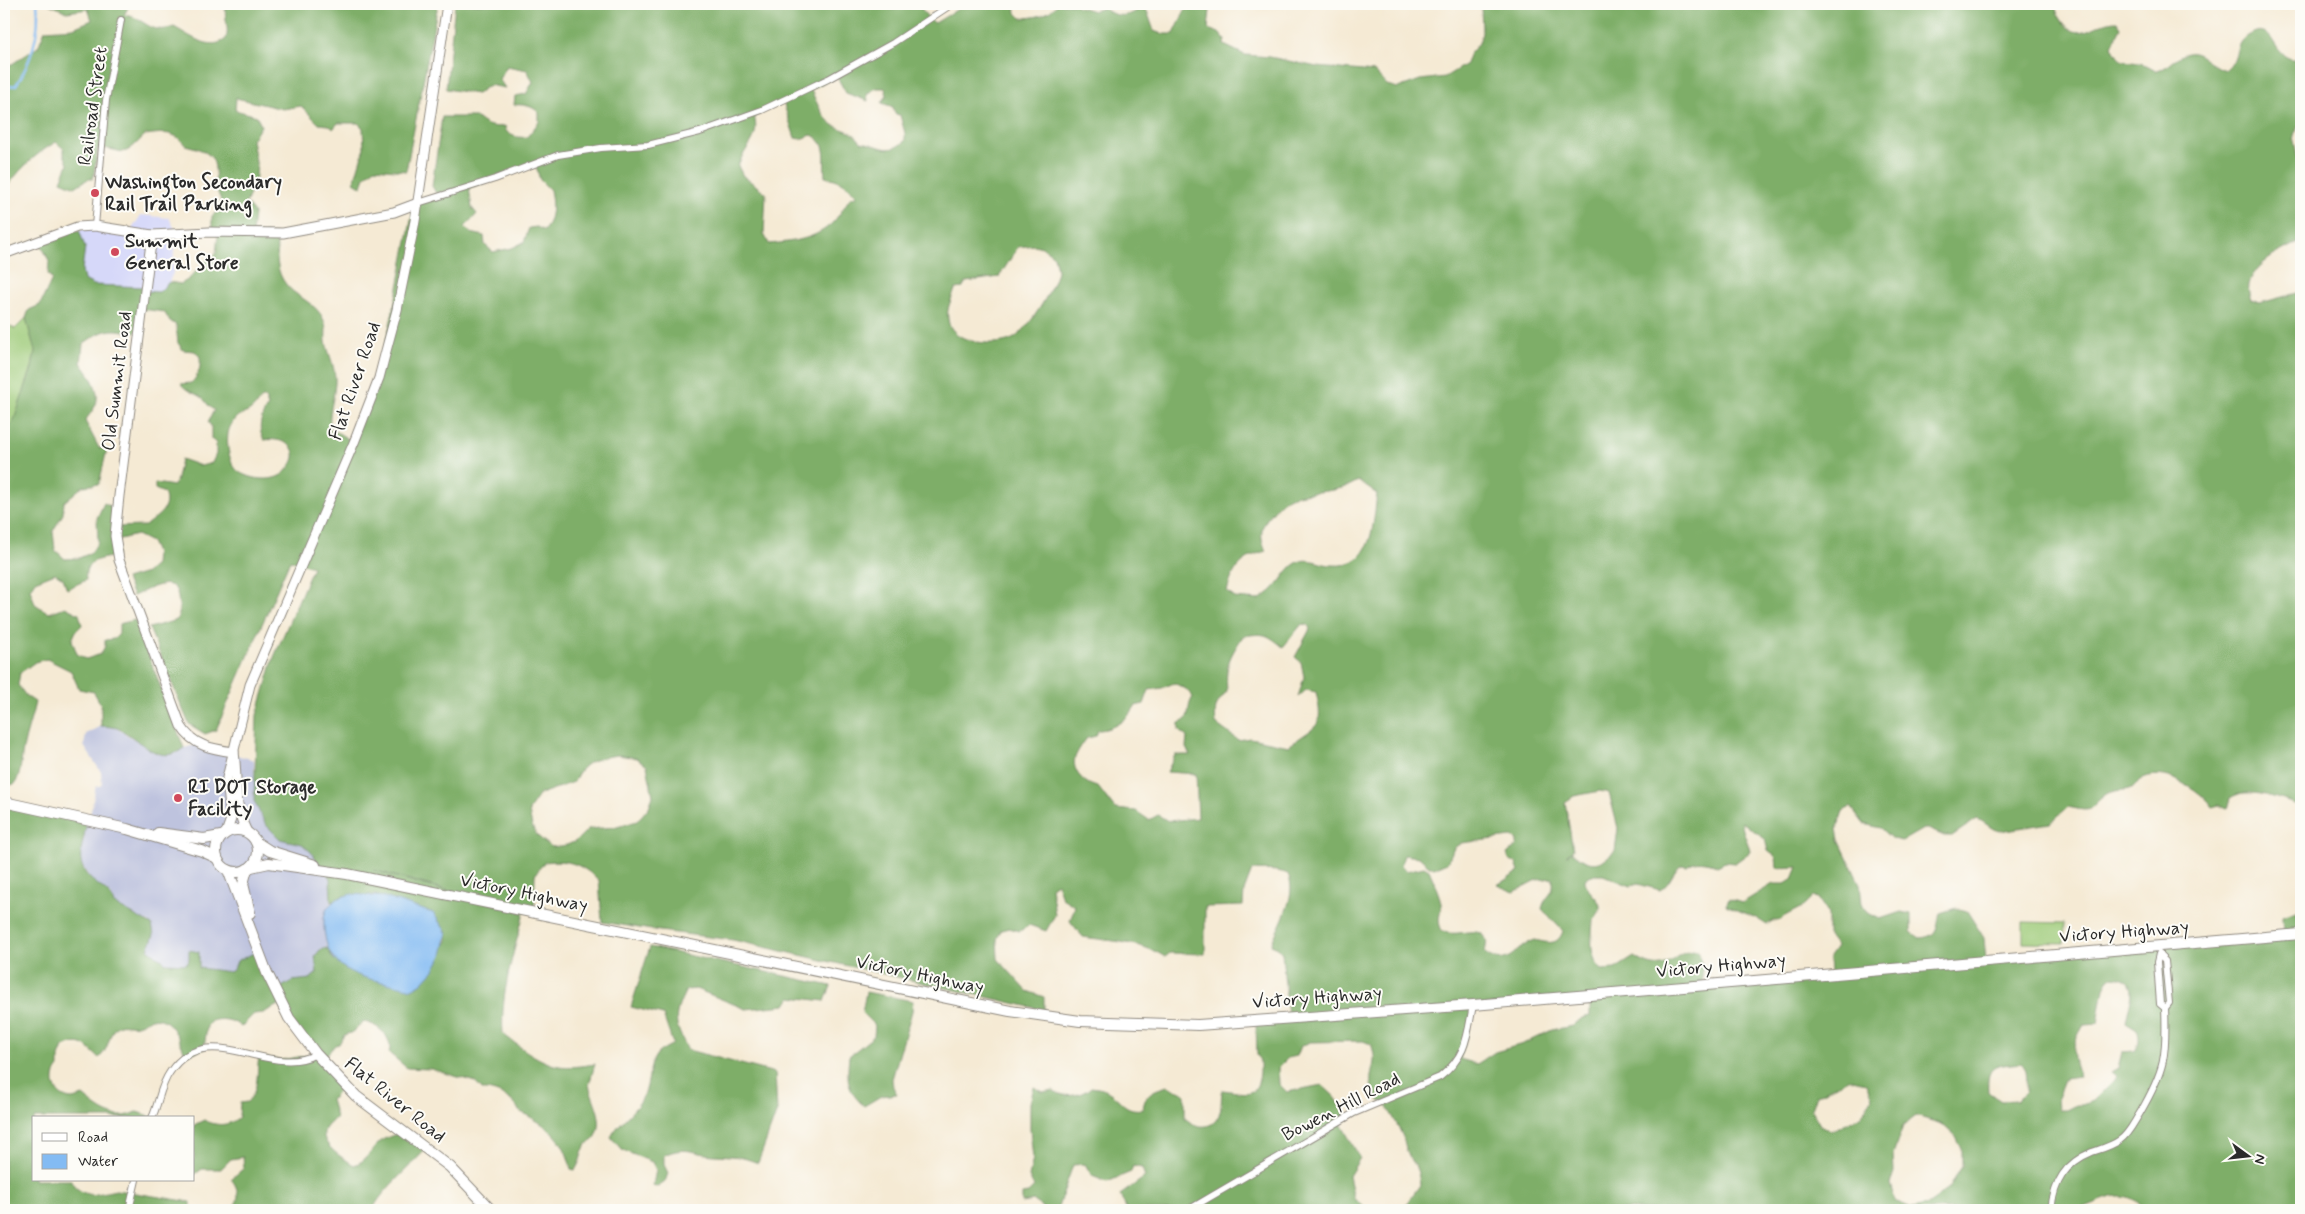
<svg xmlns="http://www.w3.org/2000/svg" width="2305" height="1214" viewBox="0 0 2305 1214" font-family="Mynerve,sans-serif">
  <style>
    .built { fill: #d6d8f9 }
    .industrial { fill: #bec3de }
    .green { fill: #9dca78; stroke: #647a52 }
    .forest { fill: #7eae68; stroke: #546c4a; fill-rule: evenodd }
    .water { fill: #83bbf3; stroke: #57738f }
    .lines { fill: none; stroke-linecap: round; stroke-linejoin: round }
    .stream { stroke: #83bbf3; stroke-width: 2.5 }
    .street-casing { stroke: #908a80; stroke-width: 8 }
    .secondary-casing { stroke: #908a80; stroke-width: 11 }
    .primary-casing { stroke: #908a80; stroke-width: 12 }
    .street { stroke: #fff; stroke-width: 6 }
    .secondary { stroke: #fff; stroke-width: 9 }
    .primary { stroke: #fff; stroke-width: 10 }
    .poi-dot { fill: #d1495b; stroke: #fdfcf7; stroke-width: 2 }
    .labels { text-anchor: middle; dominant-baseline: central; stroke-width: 4; stroke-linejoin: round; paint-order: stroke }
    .street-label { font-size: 19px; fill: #2b2b2b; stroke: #fdfcf7 }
    .poi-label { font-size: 19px; font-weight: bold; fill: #2b2b2b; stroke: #fdfcf7; text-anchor: start }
  </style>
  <rect width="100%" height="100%" fill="#fdfcf7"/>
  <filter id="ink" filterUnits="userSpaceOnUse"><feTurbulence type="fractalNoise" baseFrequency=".02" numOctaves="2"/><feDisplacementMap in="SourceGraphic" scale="10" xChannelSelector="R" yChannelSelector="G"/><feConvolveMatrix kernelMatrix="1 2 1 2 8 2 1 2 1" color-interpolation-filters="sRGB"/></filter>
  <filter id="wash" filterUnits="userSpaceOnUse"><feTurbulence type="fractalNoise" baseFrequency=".0096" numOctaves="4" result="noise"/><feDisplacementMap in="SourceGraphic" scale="20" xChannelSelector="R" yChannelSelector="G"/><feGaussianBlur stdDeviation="1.12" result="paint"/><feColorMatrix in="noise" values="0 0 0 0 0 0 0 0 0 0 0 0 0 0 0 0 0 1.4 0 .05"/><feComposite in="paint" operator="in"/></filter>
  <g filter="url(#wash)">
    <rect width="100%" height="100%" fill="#f5ead4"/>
    <polygon class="built" points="141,215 169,218 175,229 173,273 169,282 159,292 144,291 142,287 94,285 84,280 82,270 85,247 79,230 95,227 130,232"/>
    <polygon class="industrial" points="101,726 116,728 158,754 175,754 184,748 198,744 254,760 254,801 280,839 302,844 311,852 330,878 331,902 324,915 324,935 327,948 320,950 317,974 310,979 275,991 234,969 230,972 198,968 199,952 189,951 189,960 186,964 166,963 148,949 154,935 149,922 138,919 114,904 111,895 91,880 81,864 79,849 84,839 87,821 89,820 96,786 100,786 102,784 101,772 84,746 86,734"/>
    <g class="green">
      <polygon points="26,318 35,351 32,367 13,424 4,431 4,323 15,329"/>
      <polygon points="2023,922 2065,923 2064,943 2023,942"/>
    </g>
    <g class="forest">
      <path d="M49,4H130L124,15C146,17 148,36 174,27C189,35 210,52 226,39C230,28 223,15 226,4H438L406,171L375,168L365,176L362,187L354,182L364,148L363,128L358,123H338L333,129L329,125L319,124L301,106L283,109L236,98L235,110L257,116L261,126L252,140C258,172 260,172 246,203L254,213L252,233L277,234C277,249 275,267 283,280C293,298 318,301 325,323C327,329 325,336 326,342C329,356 336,368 335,383C334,402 327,413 331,432L335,431L350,440C387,368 398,284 414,205L460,189L436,193L432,186L442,117H476C485,126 493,128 505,126L506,131C512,137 519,138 527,137L539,122V113C533,106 524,104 514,105L515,96L526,94L533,82L527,70L507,66L499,79L505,88L489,85L477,94L446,89L455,4H886L893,10L908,4H918L929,19L935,23L966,4H1015L1016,13L1021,18C1033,18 1051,15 1057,4H1076L1077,6L1093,11L1104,8C1114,18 1131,18 1141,7L1147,11L1154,31L1162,34H1174L1188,4H1208L1210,10L1208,29L1219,33L1225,40L1224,45L1245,55L1270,57L1317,67L1375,72L1387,85L1398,88L1420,80L1445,77L1466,64L1469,55L1479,43L1482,33L1481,4H2056C2055,11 2059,16 2063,22C2079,45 2098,20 2117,21L2121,27L2112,46C2121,67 2124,59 2143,64C2148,65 2153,69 2158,71C2169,67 2176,55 2188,53C2200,50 2212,68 2226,70C2242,57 2230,40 2256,32C2276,26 2273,64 2301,59V125L2297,128L2294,141L2301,173V241C2280,251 2238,271 2251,300L2260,303L2301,292V806C2280,800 2250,785 2230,798L2227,809L2219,805L2212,807C2201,789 2160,765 2140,780C2137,782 2136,786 2132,789C2125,790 2111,790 2105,795C2086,810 2095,813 2068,807L2050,823L2000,831C1991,830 1986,822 1977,819L1952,836H1944L1928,829H1923L1902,841L1892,839L1880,828L1864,824L1851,807L1843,811L1837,829L1839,840L1860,884L1862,904L1866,912L1880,919L1901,912L1911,914V932L1920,938C1938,936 1936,929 1940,913L1956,908L1967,911L1984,938L1986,961L2284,937L2283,916L2301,909V1210H2145C2122,1181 2101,1205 2074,1210H1394L1397,1206L1406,1204L1420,1185C1419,1172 1416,1166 1409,1156C1406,1152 1405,1142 1403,1137C1398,1125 1391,1113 1384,1102H1380C1377,1097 1372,1090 1371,1084C1369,1071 1379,1063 1371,1044L1363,1041L1310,1042L1301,1046L1297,1056L1288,1058L1278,1068L1279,1084L1287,1092L1322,1085L1335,1097L1348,1117L1340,1122L1360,1158L1349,1176L1354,1199L1368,1210H1127L1120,1195L1145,1177L1142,1168L1133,1166L1131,1172L1107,1182L1092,1176L1085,1164L1073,1165L1057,1210H1043V1207L1034,1201L1022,1203V1194L1028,1193L1034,1187L1029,1177L1033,1158L1030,1129V1103L1034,1087L1043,1092L1053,1090C1064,1099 1082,1096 1091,1087C1096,1088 1103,1088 1107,1091C1122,1099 1123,1112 1143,1109C1145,1093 1153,1090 1168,1086L1185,1094V1118C1195,1128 1212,1131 1219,1115C1222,1108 1221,1097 1222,1090C1244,1092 1257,1100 1260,1073C1260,1067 1261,1060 1257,1055L1256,1025L1288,1016L1282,953L1278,948L1271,945C1279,924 1298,897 1288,874C1276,869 1264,871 1252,870L1244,891L1243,906L1205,907V954L1170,953L1165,957C1143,942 1110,941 1083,937L1070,921L1075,906L1062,898L1057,883L1051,887L1055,915L1046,931L1029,925L1020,931L1009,928L1001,930L997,939L998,959L1027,991L1044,997V1010L733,940L652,930L602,922L599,880C580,864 570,859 544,862L535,875L534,914L373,870L524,913C514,952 500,993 503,1034C517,1045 534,1058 551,1064C564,1069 582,1066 595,1064L589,1085C593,1102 606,1120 595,1138C593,1141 589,1142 586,1145C581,1152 581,1162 575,1170L571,1169C564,1136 548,1126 519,1111C515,1099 494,1089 482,1090L475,1082L431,1069L407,1068L389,1053C394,1038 377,1023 363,1022L353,1032L344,1035L339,1044L335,1045L322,1060L343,1086L331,1100L336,1117C333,1121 327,1125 325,1129C318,1144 344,1159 354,1165C367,1162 373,1146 384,1139C390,1136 397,1134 403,1132L426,1149C413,1164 378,1194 373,1210H225C228,1208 231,1208 233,1206C242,1200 237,1185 231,1179L244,1168L243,1157L231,1159L221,1169H202L194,1175V1125L204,1120C216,1126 228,1127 239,1117L240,1103L247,1102C260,1090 256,1073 259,1057L281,1060L315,1054L280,1004L263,1013L254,1014L241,1027C232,1019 222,1018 211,1021L207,1026L204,1049L186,1055C179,1041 172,1014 151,1019C146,1020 142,1024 137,1025C129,1027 122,1021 115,1028C108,1035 110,1048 99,1058C85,1045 83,1039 63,1047L59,1057V1067C49,1078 54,1097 71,1099C74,1099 80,1097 83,1096C100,1110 115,1123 137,1112L155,1118H34V1180H71L75,1187L82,1192L92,1195L116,1190L191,1202V1210H4V804L87,821C83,847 71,866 97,884C106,891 111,894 114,904L152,925L154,935L148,949L166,963L186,964L189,960V950L199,952V968L230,972L234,969L237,961L254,953L275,991L292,981L310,979L317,973L315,956L320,950L327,948L333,959L412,989L447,941V933L433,913L375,895L343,896L331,902L330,878L311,852L302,844L280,839L266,825L254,801L257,715L274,657L313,567L290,560L216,730L205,734L189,724L149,628L177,620C181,612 179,606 178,597C175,572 146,591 133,596L126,579L146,573L155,565L156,553L151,542L137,535L116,540L117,556C101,559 83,559 86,580L67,589L63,578L55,573L35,581L30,589L35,604L49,613L65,607L79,614L82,625L76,631L72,640L77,654L86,659L101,654L105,646V640L114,639L119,634V624L135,620L184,748C158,768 140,738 117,728C112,727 106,726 101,726V705L94,692L79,689L71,671L47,659L35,662L20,673L18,685L26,696L35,702C32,718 26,733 23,749C21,761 21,773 15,784L4,786V431L13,423L32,368L35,351L26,318L29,310L40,305L52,279L48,274L49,261L40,242L79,230L85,247L82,270L84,280L94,285L143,287L144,291L159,292L169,282L181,284L189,279L207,260L213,257L216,253L218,235L212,232V216L217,212L221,200C207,172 230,155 185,145C174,130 162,133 145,135C120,161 127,149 98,148L93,179H88L75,187L61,181L68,164L64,154V149L56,142C34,155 17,171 4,192V65L12,64L38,47L45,30L73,28L92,20L88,9L67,12ZM836,75L846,93L868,101L867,94L876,88H885L887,95L882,103L893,107L895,114L900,115L905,133V141C887,156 882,145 861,142C852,131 852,133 839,128C823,121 818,105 811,90ZM783,102L795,138L800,139L812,135C830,144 823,161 825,177C840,179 847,184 857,196L851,197C844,206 838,219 829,226C812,240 790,242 769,244L764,234L766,193L743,176L738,166C745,145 761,140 754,116ZM535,163L540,180L550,190C553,205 553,218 544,231L537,227L529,228L524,242L512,248L493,252L485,245L484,236L471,233L465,227L477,214L472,208L469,188ZM1034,245L1042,247L1054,256C1055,261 1057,267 1057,271C1054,288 1026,335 1010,340C992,347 950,343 948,319C946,307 952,300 955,289L962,288L966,282L999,277L1018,247ZM142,309L164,312L170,321L176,325L178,343L183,350L195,351L200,357C201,367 199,376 191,383L181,384C187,392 194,392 202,398C207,402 208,407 214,410L208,422L211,426V439L216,443V454L212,463L201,466L181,459L177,479L174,486L155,483V489L164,493C172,511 153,518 145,526L114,527L116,509L104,503L97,518L98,542L91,553L79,558L65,559L55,550L53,531L63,514L64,502L83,486L99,484L107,449L99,448L85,421C88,416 94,410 96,404C101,390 89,373 81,363L83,344C105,328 110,328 136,333ZM262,398H265L268,406C261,416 257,429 264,440C286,437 306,450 286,471C276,483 251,480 239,472C228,464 224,436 231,425C237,413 243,416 251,410C255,407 258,402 262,398ZM1358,481L1377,494C1373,525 1373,569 1332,565C1322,565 1311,558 1301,561C1288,565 1283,580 1274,588C1270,593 1264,596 1259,600L1235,598L1227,592C1233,568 1241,558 1266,551C1261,540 1259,529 1267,519C1274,511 1280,501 1290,497C1312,490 1338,494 1358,481ZM1302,624L1308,625L1310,629L1295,657L1301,662L1304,677L1298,697L1306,690L1316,692C1325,731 1316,724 1289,746L1250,738L1238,740L1216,724C1214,706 1216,704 1227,691C1225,664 1229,658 1243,636C1264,633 1266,633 1283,647ZM1174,683L1186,689L1193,697C1185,709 1193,719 1179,723V731L1187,737L1186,748L1190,755H1175L1167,772L1196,774L1198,818L1168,821L1158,815L1149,820L1136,811L1115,809L1098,787C1085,785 1069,770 1076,755C1079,749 1083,743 1087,738L1096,736L1098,730C1112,730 1129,719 1135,706L1144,704L1149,690L1162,688ZM618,755L637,758L647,766L653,796L649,807L637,821L617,827L588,829L576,841L567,845L552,847C534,835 532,831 529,810L540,794L574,782C582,761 597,758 618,755ZM1600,791L1609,793L1618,828L1615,851C1598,866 1591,867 1572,852L1566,856L1573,850L1565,802L1574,796ZM1742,822L1765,839L1768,851L1776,857L1777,868L1798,867L1793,879L1785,884H1773L1742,903L1729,899L1726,905L1756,918L1767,925L1772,921L1781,920L1783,917L1804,906L1813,897L1818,898L1828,914V937L1834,942L1836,947L1829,957L1830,974L1703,985L1702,962L1698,951C1676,951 1676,962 1661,965C1652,967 1641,961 1634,957L1615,969L1602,970C1588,956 1592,939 1593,920C1613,900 1584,896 1585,879L1591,875H1603L1631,886L1638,884L1660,890C1671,884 1671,872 1682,865L1687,866C1694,859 1709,861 1717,866L1725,862L1735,863L1750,852C1749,843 1741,830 1742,822ZM1512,837L1517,840V845L1507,854L1509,859L1516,863L1519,872L1497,885L1514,892L1537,880L1552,878C1557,895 1545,894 1542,909L1563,931C1558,946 1548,943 1535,940C1514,947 1508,971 1485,953L1487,941L1481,933C1467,929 1455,937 1442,931C1436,918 1441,917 1441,904C1442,901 1431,874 1429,870L1424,867L1406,871L1401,865L1404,855L1419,857L1428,865L1434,868L1447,863L1454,848L1461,843ZM2110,977C2143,978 2130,998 2126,1022L2137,1029C2140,1038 2140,1043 2135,1051L2122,1052L2118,1068L2111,1072L2116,1076L2114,1080L2093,1101L2082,1105H2076L2066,1110H2058L2057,1098L2065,1078L2079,1076C2071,1053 2071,1045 2084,1024L2098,1023L2104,988ZM1590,997V1016L1582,1018L1573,1026L1552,1030L1523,1044L1495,1052L1477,1064L1460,1059L1476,1006ZM2021,1063C2029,1070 2026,1080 2026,1091L2017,1100L2001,1101L1988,1092C1986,1063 1996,1066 2021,1063ZM1848,1079L1866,1083L1872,1097L1861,1116L1831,1131L1820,1125L1811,1109L1816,1095ZM1916,1116L1942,1124L1956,1137L1962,1149V1166L1949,1189L1926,1205L1912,1208L1895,1201L1890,1184L1894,1172L1893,1154L1903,1126Z"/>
      <path d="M650,947L831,986L825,1001L791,997L786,1005L746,1009L696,989L686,990C672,1018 674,1023 688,1050L775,1073L777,1111L758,1163C741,1156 733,1156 715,1155C694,1154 686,1145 664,1155V1165L668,1173L665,1182L658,1187L653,1185L656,1170L652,1162L622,1150L611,1137C619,1121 636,1112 644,1095C650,1082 648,1065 657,1054C661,1050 668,1047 673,1044L663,1015L631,1007Z"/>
      <path d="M866,992L913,1001L912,1011L892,1079L893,1087L897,1094L881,1096L864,1106C846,1090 847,1079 849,1056L874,1036L875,1026L862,1013Z"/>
    </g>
    <path class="water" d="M353,894L384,897L433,913L447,933L442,955L434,970L422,983L412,989C367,977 322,978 324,919C325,903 340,896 353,894Z"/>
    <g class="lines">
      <path class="stream" d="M4,88L16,85C31,63 41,30 37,4"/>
    </g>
  </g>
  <g filter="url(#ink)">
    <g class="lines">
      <defs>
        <g id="street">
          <polyline points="418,203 495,179 558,155 601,148 648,145 700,132 762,110 828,79 893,43 952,4"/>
          <polyline points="95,226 106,100 121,20"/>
          <polyline points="2159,954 2157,962 2160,1004 2165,1008"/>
          <path d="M152,1118C159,1103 160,1086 170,1072C207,1016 270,1080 316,1054"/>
          <polyline points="129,1210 136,1180"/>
          <path d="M1188,1210L1354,1113L1440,1077C1467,1056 1467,1036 1473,1005"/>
          <path d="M2051,1210C2054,1182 2065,1163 2092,1152C2101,1149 2112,1146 2120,1140C2129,1134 2134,1122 2140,1113C2165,1070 2167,1056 2165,1008L2169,1003L2165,961L2159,955"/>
        </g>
        <g id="secondary">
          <path d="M152,235L119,496L115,536L119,560L181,726C193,746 212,749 234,752"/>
          <polyline points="4,254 77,227 95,226 152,235 209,232 283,233 394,212 418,203"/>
          <path d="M234,752C238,782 233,805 247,832"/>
          <polyline points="226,833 231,819 227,778 250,685 355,440 379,378 386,351 397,310 415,221 447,4"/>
        </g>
        <g id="primary">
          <polyline points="4,802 127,829 202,851 217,858"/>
          <circle cx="237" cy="851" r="21"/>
          <polyline points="158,833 204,839 221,836"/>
          <polyline points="256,842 270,851 315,865"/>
          <polyline points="251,867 269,863 347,874 1010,1011 1080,1021 1198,1025 1473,1005 2301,934"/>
          <polyline points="247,869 243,884 250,913"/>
          <polyline points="228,870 267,973 289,1018 316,1054 356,1096 450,1167 491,1210"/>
        </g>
      </defs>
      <use href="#street" class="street-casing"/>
      <use href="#secondary" class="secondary-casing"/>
      <use href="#primary" class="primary-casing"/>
      <use href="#street" class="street"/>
      <use href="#secondary" class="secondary"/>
      <use href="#primary" class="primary"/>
    </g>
  </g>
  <g class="poi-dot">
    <circle cx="95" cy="193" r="5"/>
    <circle cx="115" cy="252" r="5"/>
    <circle cx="178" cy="798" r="5"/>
  </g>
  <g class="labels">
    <g class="street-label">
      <text transform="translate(93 106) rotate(-82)">Railroad Street</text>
      <text transform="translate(117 381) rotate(-83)">Old Summit Road</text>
      <text transform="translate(355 381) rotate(-71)">Flat River Road</text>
      <text transform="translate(524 893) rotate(12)">Victory Highway</text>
      <text transform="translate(2124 932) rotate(-4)">Victory Highway</text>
      <text transform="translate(1721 966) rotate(-5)">Victory Highway</text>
      <text transform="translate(920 975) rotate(12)">Victory Highway</text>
      <text transform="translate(1317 998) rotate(-4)">Victory Highway</text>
      <text transform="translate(395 1100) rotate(39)">Flat River Road</text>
      <text transform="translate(1341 1107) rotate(-27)">Bowen Hill Road</text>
    </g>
    <g class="poi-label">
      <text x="105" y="182">Washington Secondary<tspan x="105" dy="22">Rail Trail Parking</tspan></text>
      <text x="125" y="241">Summit<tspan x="125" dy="22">General Store</tspan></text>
      <text x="188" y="787">RI DOT Storage<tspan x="188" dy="22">Facility</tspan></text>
    </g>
  </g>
  <rect width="2305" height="1214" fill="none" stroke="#fdfcf7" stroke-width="20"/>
  <rect x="32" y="1116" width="162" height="65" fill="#fdfcf7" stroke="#a9a8a5"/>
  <rect x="42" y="1133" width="25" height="8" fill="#ffffff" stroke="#a9a8a5"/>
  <text x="78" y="1142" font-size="15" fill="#2b2b2b">Road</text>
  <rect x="42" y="1154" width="25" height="15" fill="#83bbf3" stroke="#a9a8a5"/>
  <text x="78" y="1166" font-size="15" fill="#2b2b2b">Water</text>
  <g transform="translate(2248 1156) rotate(105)" stroke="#fdfcf7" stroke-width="4" paint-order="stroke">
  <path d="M0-4L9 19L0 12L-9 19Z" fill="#2b2b2b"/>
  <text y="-8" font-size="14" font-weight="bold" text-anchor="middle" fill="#2b2b2b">N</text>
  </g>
</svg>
